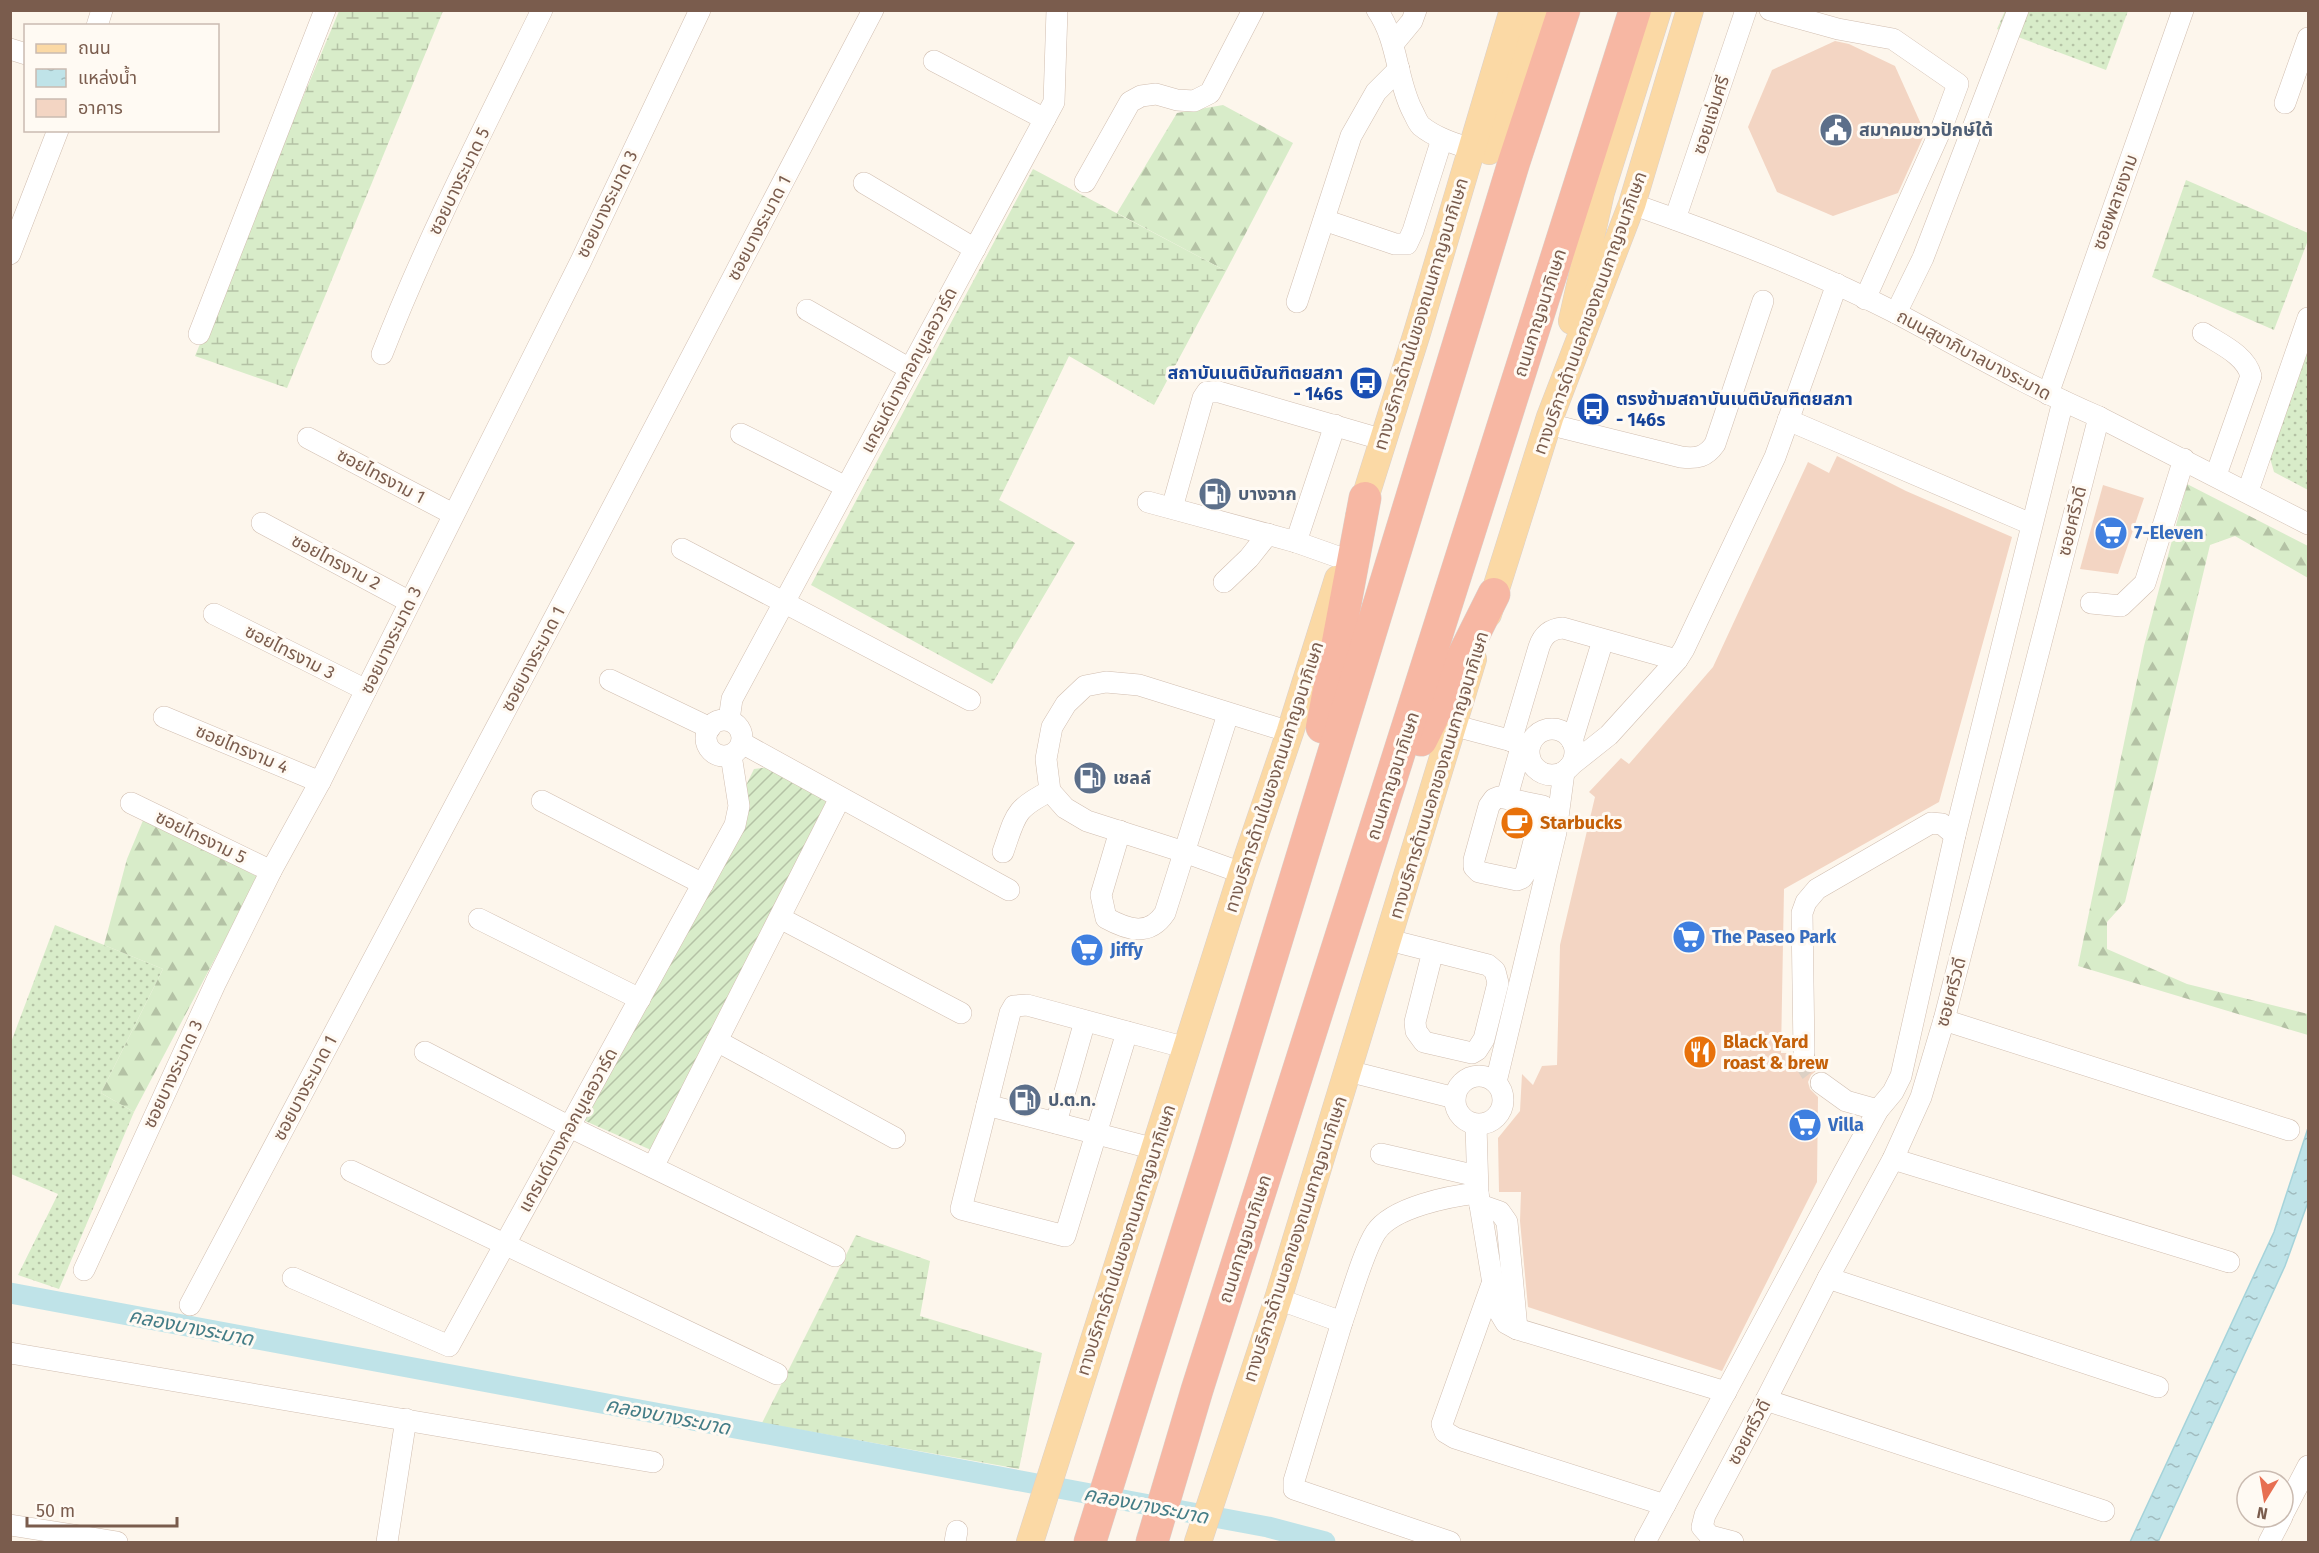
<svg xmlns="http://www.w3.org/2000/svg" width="2319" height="1553" viewBox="0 0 2319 1553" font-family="'Fira Sans','Noto Sans Thai',sans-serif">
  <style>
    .grass { fill: url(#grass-dots) }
    .forest { fill: url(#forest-firs) }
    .wetland { fill: url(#wetland-marsh) }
    .garden { fill: url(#garden-furrows) }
    .water { fill: url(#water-ripples); stroke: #a5d3da; stroke-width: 1.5 }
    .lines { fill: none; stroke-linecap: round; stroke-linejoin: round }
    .canal { stroke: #bfe3e8; stroke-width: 21 }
    .building { fill: #f3d5c3 }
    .minor-tunnel { stroke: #dcd0c4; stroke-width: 21; stroke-dasharray: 21 10; stroke-linecap: butt }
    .minor-casing { stroke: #d1beb0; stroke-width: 22 }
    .major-casing { stroke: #dad1cd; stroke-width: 28 }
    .highway-casing { stroke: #dad1cd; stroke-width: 33 }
    .minor { stroke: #fff; stroke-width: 21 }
    .major { stroke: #fbd9a5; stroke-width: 27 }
    .highway { stroke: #f7b7a3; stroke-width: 32 }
    .labels { text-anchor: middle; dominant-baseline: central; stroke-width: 6; stroke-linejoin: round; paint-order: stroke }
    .street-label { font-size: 18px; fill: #7a5c4d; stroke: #fffaf3 }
    .service-label { font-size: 18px; font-weight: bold; fill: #4e5e75; stroke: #fffaf3; text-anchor: start }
    .transit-label { font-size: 18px; font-weight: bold; fill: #164399; stroke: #fffaf3; text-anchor: end }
    .shop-label { font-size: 18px; font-weight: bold; fill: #366cbe; stroke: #fffaf3; text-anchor: start }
    .food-label { font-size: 18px; font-weight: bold; fill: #c56008; stroke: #fffaf3; text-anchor: start }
    .water-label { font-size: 20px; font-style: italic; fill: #437c86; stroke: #fffaf3 }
  </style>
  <defs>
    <pattern id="grass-dots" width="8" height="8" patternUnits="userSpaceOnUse" patternTransform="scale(1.5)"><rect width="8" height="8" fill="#d8ecc9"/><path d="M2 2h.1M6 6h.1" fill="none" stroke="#b4c2a5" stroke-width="1.8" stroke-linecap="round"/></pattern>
    <pattern id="forest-firs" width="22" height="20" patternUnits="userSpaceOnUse" patternTransform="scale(1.5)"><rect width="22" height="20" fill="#d8ecc9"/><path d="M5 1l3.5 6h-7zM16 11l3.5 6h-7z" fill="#b4c2a5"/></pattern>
    <pattern id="wetland-marsh" width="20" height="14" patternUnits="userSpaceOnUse" patternTransform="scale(1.5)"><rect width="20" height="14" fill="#d8ecc9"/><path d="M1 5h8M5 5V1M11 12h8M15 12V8" fill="none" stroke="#b4c2a5"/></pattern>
    <pattern id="garden-furrows" width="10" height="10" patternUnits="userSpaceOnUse" patternTransform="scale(1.5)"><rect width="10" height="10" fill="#d8ecc9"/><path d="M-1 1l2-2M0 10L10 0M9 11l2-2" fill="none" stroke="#b4c2a5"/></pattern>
    <pattern id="water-ripples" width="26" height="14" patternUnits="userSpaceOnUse" patternTransform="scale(1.5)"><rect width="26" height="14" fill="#bfe3e8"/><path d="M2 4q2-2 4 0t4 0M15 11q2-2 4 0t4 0" fill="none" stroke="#a0bbbe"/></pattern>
  </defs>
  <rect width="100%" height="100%" fill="#fdf6ec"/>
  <g class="grass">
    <polygon points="2005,11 2128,11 2106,70 1997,29"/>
    <polygon points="2308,346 2308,490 2274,472 2270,458"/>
    <polygon points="55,925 163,969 101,1093 134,1112 59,1289 18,1275 58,1194 11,1174 10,1045"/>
  </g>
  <g class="forest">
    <polygon points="1223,105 1293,143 1226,271 1117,213 1177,113"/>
    <polygon points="2187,484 2308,546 2308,578 2235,536 2210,545 2125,902 2107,922 2107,949 2187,984 2308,1014 2308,1035 2078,966 2144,646"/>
    <polygon points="144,818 258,877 134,1112 101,1093 163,969 104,945 127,859"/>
  </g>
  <g class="wetland">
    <polygon points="339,11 443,11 287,388 195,356"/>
    <polygon points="1033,169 1226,271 1154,405 1069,356 999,500 1075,543 992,684 811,585"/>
    <polygon points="2186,180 2308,233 2308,240 2274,330 2152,277"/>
    <polygon points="856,1235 930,1261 920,1316 1042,1353 1019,1469 762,1423"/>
  </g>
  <polygon class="garden" points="769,767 827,800 651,1150 583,1120 754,769"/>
  <polygon class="water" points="2308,1128 2308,1202 2285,1266 2158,1542 2130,1542 2274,1232"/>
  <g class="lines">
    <polyline class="canal" points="10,1293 1268,1527 1325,1542"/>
  </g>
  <g class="building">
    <polygon points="1835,41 1849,44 1895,66 1925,133 1898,193 1833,216 1777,192 1748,127 1772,70"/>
    <polygon points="1837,456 1906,491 2012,537 1939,802 1784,889 1781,1053 1791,1053 1793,1060 1798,1064 1810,1064 1815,1058 1827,1067 1826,1071 1816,1071 1811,1075 1808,1082 1810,1089 1818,1097 1817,1182 1722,1371 1528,1307 1520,1221 1521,1192 1499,1192 1498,1138 1520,1111 1522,1074 1533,1085 1542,1066 1557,1065 1560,945 1595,797 1589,792 1621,758 1629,764 1713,667 1808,462 1829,473"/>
    <polygon points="2103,485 2144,498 2118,574 2080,569"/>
  </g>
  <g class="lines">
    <path class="minor-tunnel" d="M1804,1053C1805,1068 1811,1073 1821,1083"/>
    <defs>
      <g id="minor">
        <path d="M1377,10C1398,40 1396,78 1412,110C1415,115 1417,122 1421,126C1436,138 1453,143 1471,149"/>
        <polyline points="1770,10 1838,29 1893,39 1958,84 1942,127 1865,299"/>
        <polyline points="97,26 102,10"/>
        <polyline points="1393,44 1412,21 1416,10"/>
        <polyline points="10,49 26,54"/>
        <polyline points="934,61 1045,119"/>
        <polyline points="2285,103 2308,38"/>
        <polyline points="1085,182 1130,102 1141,96 1156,94 1177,100 1194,101 1210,93 1253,10"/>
        <polyline points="864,183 975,249"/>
        <path d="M1632,204C1721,235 1812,270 1896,313C1964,349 2029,387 2099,417L2308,524"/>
        <polyline points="1675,219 1746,10"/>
        <polyline points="1324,220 1395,244 1407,244 1413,231 1442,139"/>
        <polyline points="10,254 58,130"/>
        <polyline points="1297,302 1351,136 1376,92 1399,69"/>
        <polyline points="807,310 910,369"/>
        <polyline points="1896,313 1923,258 2018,10"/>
        <path d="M2203,333C2220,344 2246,355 2251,376L2216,475"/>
        <polyline points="199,334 325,10"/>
        <path d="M382,354C428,236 486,124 542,10"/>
        <polyline points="2048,394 2183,10"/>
        <polyline points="1788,420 2031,524"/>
        <path d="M1548,424L1681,457C1697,459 1706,457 1715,444L1763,301"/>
        <polyline points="741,434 846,487"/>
        <polyline points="308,438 453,514"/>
        <polyline points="2248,491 2308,318"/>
        <polyline points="1148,502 1296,542 1344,559"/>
        <polyline points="1172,508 1203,398 1207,392 1219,392 1384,440"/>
        <polyline points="262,523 410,602"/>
        <polyline points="1296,542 1335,425"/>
        <polyline points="682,549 970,700"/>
        <polyline points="1224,582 1249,558 1268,534"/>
        <polyline points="2091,603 2121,606 2145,583 2184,459"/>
        <polyline points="214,614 366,690"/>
        <polyline points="610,680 710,728"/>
        <polyline points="164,717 320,782"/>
        <circle cx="724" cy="738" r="18"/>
        <polyline points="729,720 732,699 1054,102 1057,10"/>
        <polyline points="1452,725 1524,744"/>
        <circle cx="1552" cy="752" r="23"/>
        <path d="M1511,741L1539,647C1543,635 1550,629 1563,628L1677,660"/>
        <polyline points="1572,741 1603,640"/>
        <polyline points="742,743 1009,890"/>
        <polyline points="1570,766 1609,735 1677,660 1684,649 1775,457 1837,284"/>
        <polygon points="1499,797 1543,806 1526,872 1522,878 1517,880 1479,872 1474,867 1474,860 1489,806 1494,799"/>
        <polyline points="1507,797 1522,744"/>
        <polyline points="542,801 703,884"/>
        <polyline points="131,803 271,871"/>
        <path d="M1120,831L1101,895L1106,918C1128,930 1149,937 1165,913L1228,714"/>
        <path d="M1003,852C1016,815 1014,809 1050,791"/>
        <polyline points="1242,873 1184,852 1087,821 1065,808 1050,791 1046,759 1052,727 1066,704 1085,686 1106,682 1139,685 1290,732"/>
        <polyline points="780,918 961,1013"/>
        <polyline points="479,919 640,999"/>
        <polyline points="1389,940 1488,965 1495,971 1498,983 1484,1039 1477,1050 1472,1053 1424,1042 1416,1031 1415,1022 1433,951"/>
        <polyline points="1944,1020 2289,1130"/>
        <polyline points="717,1041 895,1138"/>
        <polyline points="425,1052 570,1127 835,1256"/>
        <polyline points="1804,1053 1802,913 1806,902 1817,889 1931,823 1942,824 1955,835"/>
        <polyline points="1348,1071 1455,1098"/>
        <circle cx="1479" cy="1100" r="24"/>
        <polyline points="1496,1082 1556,832 1564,772"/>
        <polyline points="1821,1083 1846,1101 1878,1110"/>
        <polyline points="987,1105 961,1209 1065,1236 1127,1032"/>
        <polyline points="1056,1123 1085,1021"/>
        <polyline points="1476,1125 1478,1193 1497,1308 1506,1323 1517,1329 1726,1392"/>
        <polyline points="1155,1149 987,1105 1010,1013 1014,1006 1027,1005 1187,1048"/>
        <polyline points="1381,1154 1477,1176"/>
        <polyline points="1893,1159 2229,1262"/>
        <polyline points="653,1167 840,798"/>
        <polyline points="351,1171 777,1374"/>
        <polyline points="1480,1205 1500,1212 1507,1222 1517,1329"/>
        <polyline points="84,1270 216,982 271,871 320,782 580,263 700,10"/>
        <polyline points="293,1278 449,1346 735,825 739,806 731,755"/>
        <polyline points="1828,1278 2158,1387"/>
        <polyline points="1492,1284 1442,1424 1445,1432 1455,1438 1665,1505"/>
        <polyline points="1278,1299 1342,1322 1294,1481 1294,1489 1450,1542"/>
        <polyline points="190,1305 584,562 873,10"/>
        <path d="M1342,1322C1351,1297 1363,1252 1376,1232C1393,1207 1450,1196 1478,1193"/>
        <polyline points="10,1353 653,1462"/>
        <polyline points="1766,1400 2104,1511"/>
        <polyline points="2283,1514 2308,1466"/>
        <polyline points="10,1525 117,1542"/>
        <polyline points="387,1542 406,1419"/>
        <polyline points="955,1542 957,1531"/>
        <polyline points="1645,1542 1843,1174 1878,1110 1893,1092 1901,1076 1955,835 2063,401"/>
        <polyline points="1733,1542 1710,1536 1702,1527 1705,1515 1766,1400 1828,1278 1893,1159 1921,1097 1944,1020 2099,417"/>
        <polyline points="2269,1542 2282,1517"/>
      </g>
      <g id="major">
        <polyline points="1489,151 1535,10"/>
        <polyline points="1572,321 1601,192 1658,10"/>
        <polyline points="1359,517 1417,333 1513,10"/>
        <polyline points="1488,614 1550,417 1632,204 1690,10"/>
        <polyline points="1030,1542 1242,873 1290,732 1338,579"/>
        <polyline points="1198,1542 1278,1299 1473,659"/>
      </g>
      <g id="highway">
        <polyline points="1322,727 1365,498"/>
        <polyline points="1421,740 1494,594"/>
        <polyline points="1090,1542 1211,1155 1514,162 1564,10"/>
        <polyline points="1152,1542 1197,1390 1635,10"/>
      </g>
    </defs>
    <use href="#minor" class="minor-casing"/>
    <use href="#major" class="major-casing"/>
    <use href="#highway" class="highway-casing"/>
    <use href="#minor" class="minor"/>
    <use href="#major" class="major"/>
    <use href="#highway" class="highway"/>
  </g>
  <defs>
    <symbol id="civic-disc" viewBox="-11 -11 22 22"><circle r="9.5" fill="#5c6f8a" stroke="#fffaf3"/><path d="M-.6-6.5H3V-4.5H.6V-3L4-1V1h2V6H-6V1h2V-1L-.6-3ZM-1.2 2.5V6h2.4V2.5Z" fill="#fff"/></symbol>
    <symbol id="bus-disc" viewBox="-11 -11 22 22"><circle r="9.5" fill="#1a4fb4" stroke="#fffaf3"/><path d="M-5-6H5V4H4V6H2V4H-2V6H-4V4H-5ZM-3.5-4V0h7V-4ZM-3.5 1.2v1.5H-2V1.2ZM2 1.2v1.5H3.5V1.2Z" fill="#fff"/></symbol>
    <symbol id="fuel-disc" viewBox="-11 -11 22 22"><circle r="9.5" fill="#5c6f8a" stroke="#fffaf3"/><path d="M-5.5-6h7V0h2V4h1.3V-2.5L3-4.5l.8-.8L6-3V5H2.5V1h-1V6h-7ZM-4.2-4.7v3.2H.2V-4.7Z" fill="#fff"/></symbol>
    <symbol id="supermarket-disc" viewBox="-11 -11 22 22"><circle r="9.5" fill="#3f7fe0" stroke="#fffaf3"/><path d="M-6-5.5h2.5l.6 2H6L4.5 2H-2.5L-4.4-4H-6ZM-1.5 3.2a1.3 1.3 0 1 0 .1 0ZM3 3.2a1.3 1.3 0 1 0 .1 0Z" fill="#fff"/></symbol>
    <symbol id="cafe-disc" viewBox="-11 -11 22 22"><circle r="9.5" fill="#e8710a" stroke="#fffaf3"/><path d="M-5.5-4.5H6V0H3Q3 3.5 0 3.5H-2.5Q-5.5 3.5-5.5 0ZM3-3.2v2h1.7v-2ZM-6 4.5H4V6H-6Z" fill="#fff"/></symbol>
    <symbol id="restaurant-disc" viewBox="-11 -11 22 22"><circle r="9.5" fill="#e8710a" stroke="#fffaf3"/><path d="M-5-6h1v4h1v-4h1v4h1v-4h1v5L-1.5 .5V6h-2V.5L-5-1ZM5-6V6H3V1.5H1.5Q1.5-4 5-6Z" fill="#fff"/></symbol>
  </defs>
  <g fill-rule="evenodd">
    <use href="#civic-disc" x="1817" y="111" width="38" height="38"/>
    <use href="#bus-disc" x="1347" y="364" width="38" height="38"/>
    <use href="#bus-disc" x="1574" y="390" width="38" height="38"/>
    <use href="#fuel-disc" x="1196" y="475" width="38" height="38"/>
    <use href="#supermarket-disc" x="2092" y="514" width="38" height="38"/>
    <use href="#fuel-disc" x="1071" y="759" width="38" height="38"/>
    <use href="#cafe-disc" x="1498" y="804" width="38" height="38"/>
    <use href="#supermarket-disc" x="1670" y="918" width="38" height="38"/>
    <use href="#supermarket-disc" x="1068" y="931" width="38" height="38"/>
    <use href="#restaurant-disc" x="1681" y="1033" width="38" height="38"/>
    <use href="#fuel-disc" x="1006" y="1081" width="38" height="38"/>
    <use href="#supermarket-disc" x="1786" y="1106" width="38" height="38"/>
  </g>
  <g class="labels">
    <g class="street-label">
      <text transform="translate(1711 115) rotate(-72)">ซอยแจ่มศรี</text>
      <text transform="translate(459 181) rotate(-64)">ซอยบางระมาด 5</text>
      <text transform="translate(2115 202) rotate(-70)">ซอยพลายงาม</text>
      <text transform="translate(607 204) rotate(-64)">ซอยบางระมาด 3</text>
      <text transform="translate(759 228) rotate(-62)">ซอยบางระมาด 1</text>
      <text transform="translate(1540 313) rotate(-72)">ถนนกาญจนาภิเษก</text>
      <text transform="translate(1590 313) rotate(-70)">ทางบริการด้านนอกของถนนกาญจนาภิเษก</text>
      <text transform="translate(1421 314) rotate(-73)">ทางบริการด้านในของถนนกาญจนาภิเษก</text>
      <text transform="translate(1974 355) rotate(28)">ถนนสุขาภิบาลบางระมาด</text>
      <text transform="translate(909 370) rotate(-62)">แกรนด์บางกอกบูเลอวาร์ด</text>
      <text transform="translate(381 476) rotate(28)">ซอยไทรงาม 1</text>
      <text transform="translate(2072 521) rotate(-76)">ซอยศรีวดี</text>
      <text transform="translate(336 562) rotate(28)">ซอยไทรงาม 2</text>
      <text transform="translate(391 640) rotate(-64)">ซอยบางระมาด 3</text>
      <text transform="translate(290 652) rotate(27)">ซอยไทรงาม 3</text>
      <text transform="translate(533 659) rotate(-62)">ซอยบางระมาด 1</text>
      <text transform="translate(242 749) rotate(23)">ซอยไทรงาม 4</text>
      <text transform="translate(1439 775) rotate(-73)">ทางบริการด้านนอกของถนนกาญจนาภิเษก</text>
      <text transform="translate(1393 776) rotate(-72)">ถนนกาญจนาภิเษก</text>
      <text transform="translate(1274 777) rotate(-72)">ทางบริการด้านในของถนนกาญจนาภิเษก</text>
      <text transform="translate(201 837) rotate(26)">ซอยไทรงาม 5</text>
      <text transform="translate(1951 992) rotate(-75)">ซอยศรีวดี</text>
      <text transform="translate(173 1074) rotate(-65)">ซอยบางระมาด 3</text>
      <text transform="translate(305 1088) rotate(-62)">ซอยบางระมาด 1</text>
      <text transform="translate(568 1130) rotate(-61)">แกรนด์บางกอกบูเลอวาร์ด</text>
      <text transform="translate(1245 1239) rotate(-72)">ถนนกาญจนาภิเษก</text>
      <text transform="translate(1295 1239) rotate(-72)">ทางบริการด้านนอกของถนนกาญจนาภิเษก</text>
      <text transform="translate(1126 1240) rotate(-72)">ทางบริการด้านในของถนนกาญจนาภิเษก</text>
      <text transform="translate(1749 1432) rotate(-62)">ซอยศรีวดี</text>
    </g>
    <g class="service-label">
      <text x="1859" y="130">สมาคมชาวปักษ์ใต้</text>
      <text x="1238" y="494">บางจาก</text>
      <text x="1113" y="778">เชลล์</text>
      <text x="1048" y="1100">ป.ต.ท.</text>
    </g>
    <g class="transit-label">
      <text x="1343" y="373">สถาบันเนติบัณฑิตยสภา<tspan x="1343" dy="21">- 146ร</tspan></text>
      <text x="1616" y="399" text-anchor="start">ตรงข้ามสถาบันเนติบัณฑิตยสภา<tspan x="1616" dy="21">- 146ร</tspan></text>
    </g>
    <g class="shop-label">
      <text x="2134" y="533">7-Eleven</text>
      <text x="1712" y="937">The Paseo Park</text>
      <text x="1110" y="950">Jiffy</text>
      <text x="1828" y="1125">Villa</text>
    </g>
    <g class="food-label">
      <text x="1540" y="823">Starbucks</text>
      <text x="1723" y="1042">Black Yard<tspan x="1723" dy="21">roast &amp; brew</tspan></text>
    </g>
    <g class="water-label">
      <text transform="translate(191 1327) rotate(11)">คลองบางระมาด</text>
      <text transform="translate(668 1416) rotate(11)">คลองบางระมาด</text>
      <text transform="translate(1146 1505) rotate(11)">คลองบางระมาด</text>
    </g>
  </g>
  <rect width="2319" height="1553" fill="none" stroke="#7a5c4d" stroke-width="24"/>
  <rect x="24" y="24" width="195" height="108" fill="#fffaf3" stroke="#cabbb1" stroke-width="1.5"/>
  <rect x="36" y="44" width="30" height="9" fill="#fbd9a5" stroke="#cabbb1" stroke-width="1.5"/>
  <text x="78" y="54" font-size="18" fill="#7a5c4d">ถนน</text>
  <rect x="36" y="69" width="30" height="18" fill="url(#water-ripples)" stroke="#cabbb1" stroke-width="1.5"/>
  <text x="78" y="84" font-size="18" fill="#7a5c4d">แหล่งน้ำ</text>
  <rect x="36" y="99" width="30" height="18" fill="#f3d5c3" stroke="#cabbb1" stroke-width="1.5"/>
  <text x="78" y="114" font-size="18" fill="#7a5c4d">อาคาร</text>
  <g transform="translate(2265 1499) rotate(191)"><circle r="28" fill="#fffaf3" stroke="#cabbb1" stroke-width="1.5"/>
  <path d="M0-4.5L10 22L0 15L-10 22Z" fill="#e76f51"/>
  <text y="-9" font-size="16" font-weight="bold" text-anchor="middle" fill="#7a5c4d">N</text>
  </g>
  <path d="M27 1517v9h150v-9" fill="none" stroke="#7a5c4d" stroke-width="3"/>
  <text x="36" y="1517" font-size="18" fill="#7a5c4d" stroke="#fffaf3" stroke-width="4.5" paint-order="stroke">50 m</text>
</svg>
